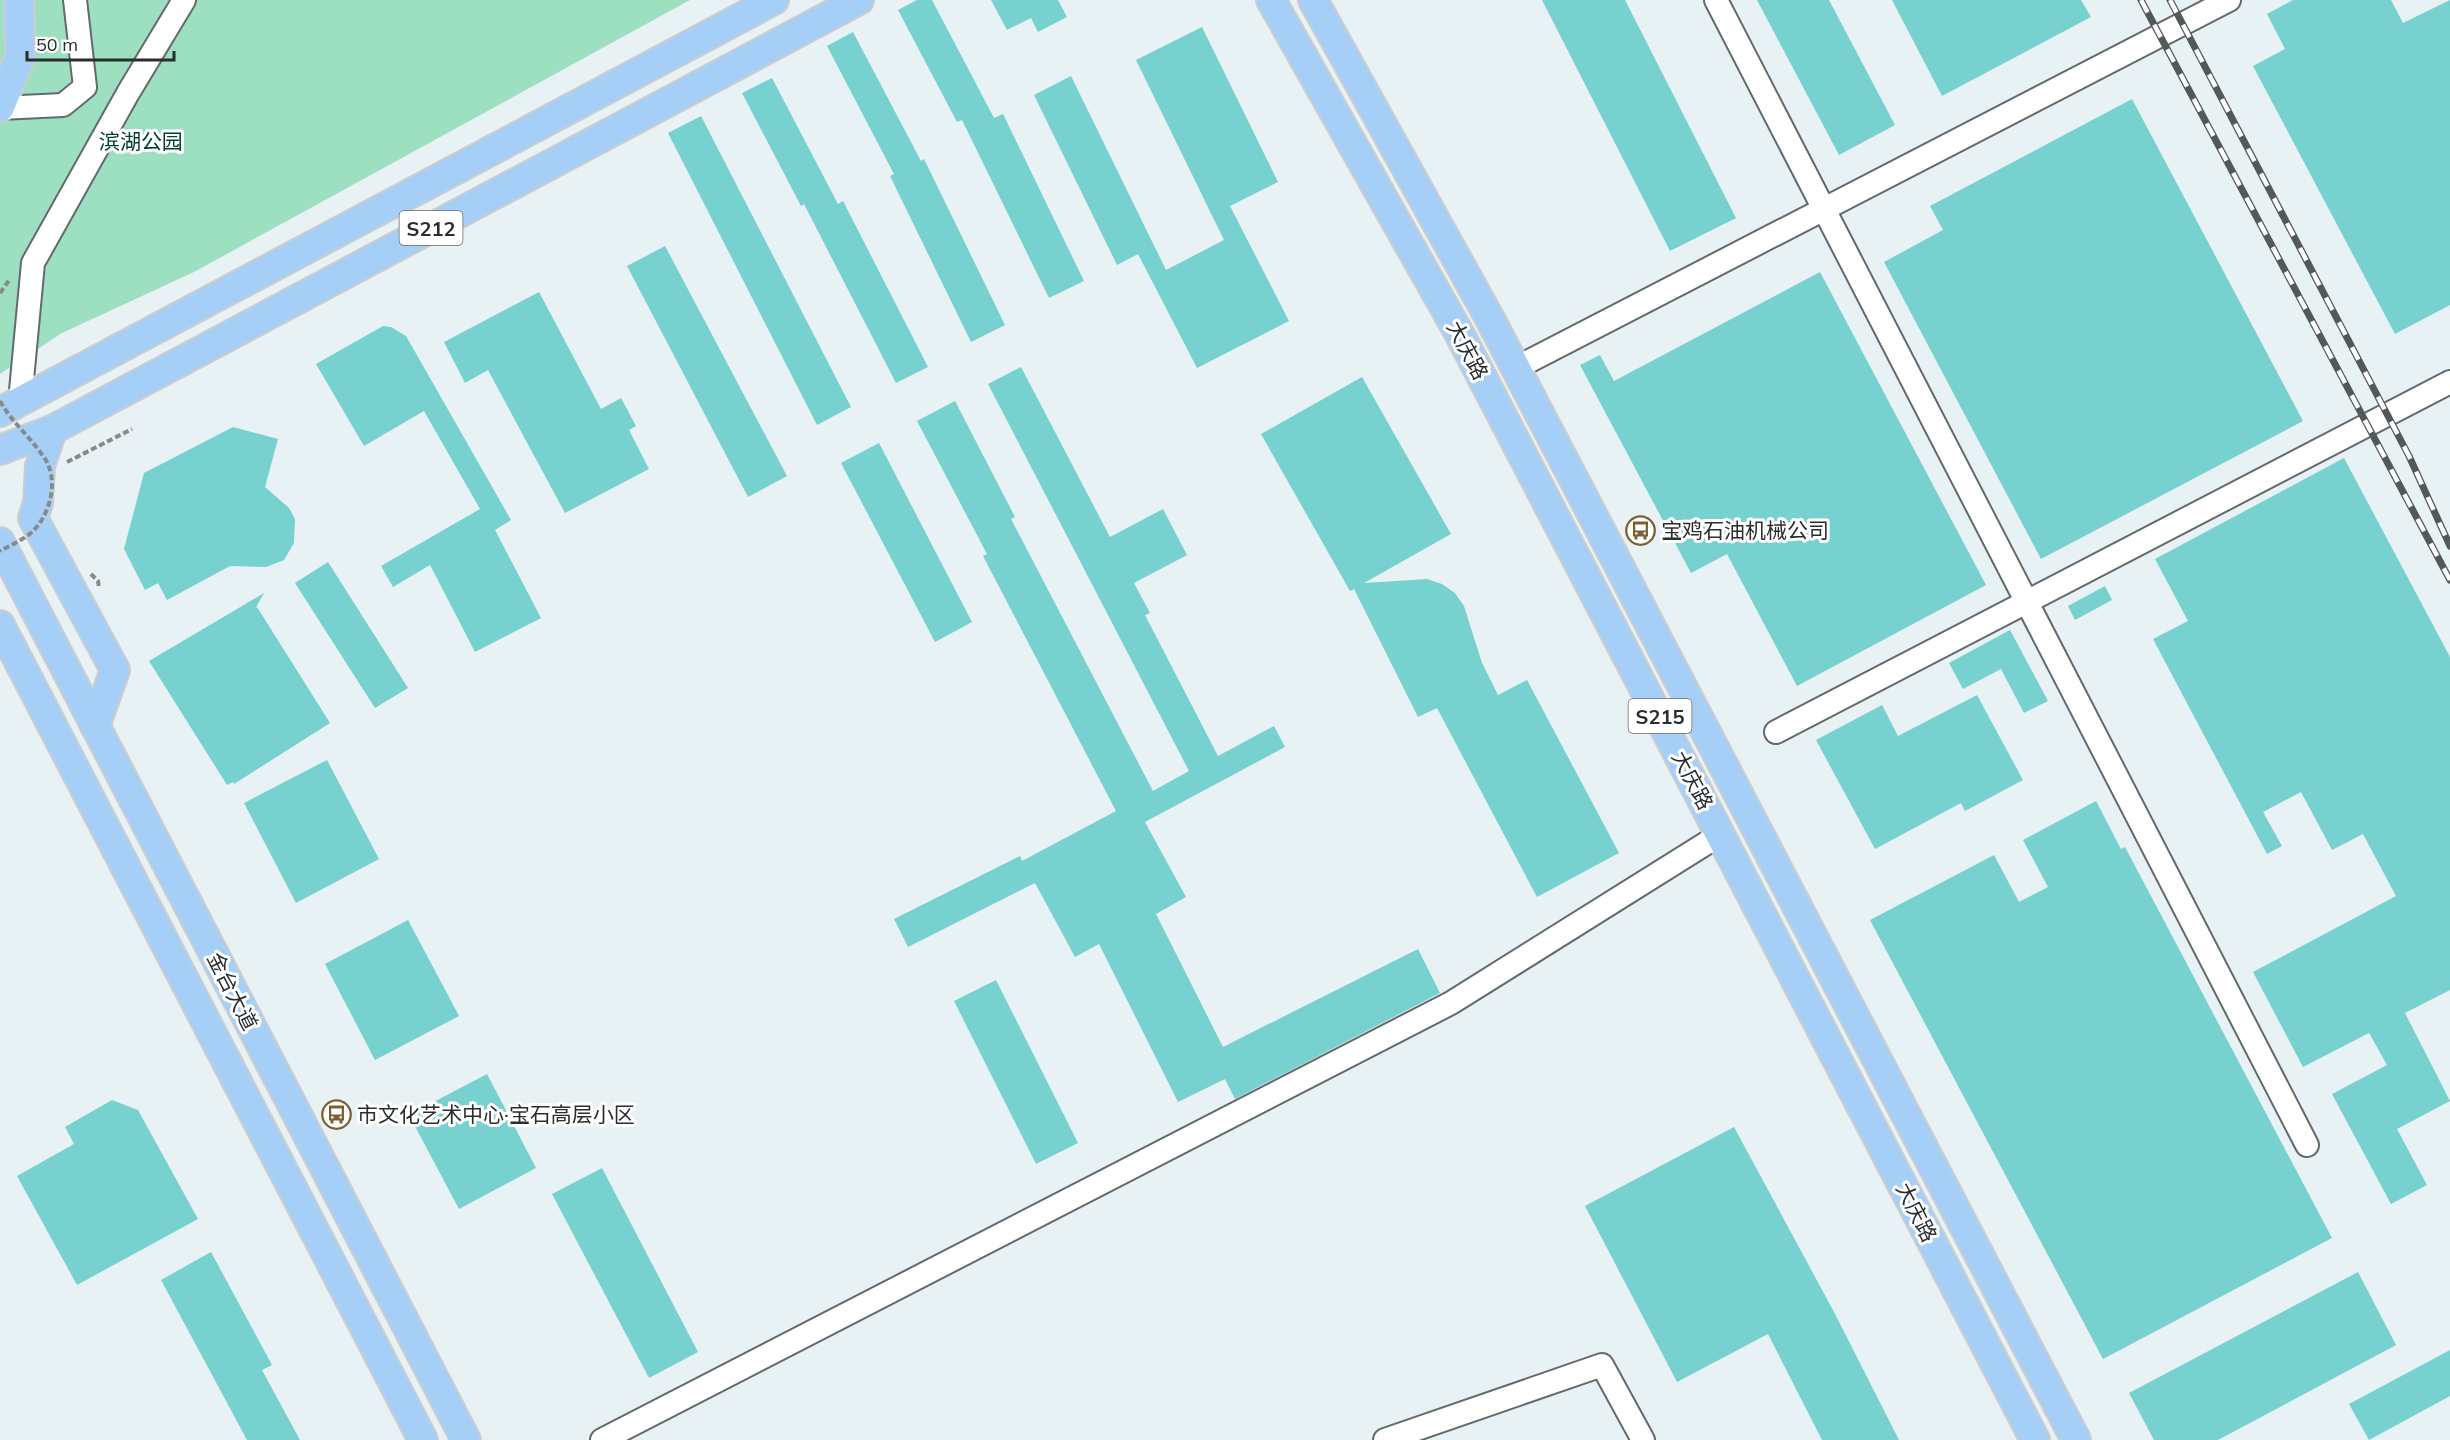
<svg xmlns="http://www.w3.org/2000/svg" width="2450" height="1440" viewBox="0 0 2450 1440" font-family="Mulish,'Noto Sans SC',sans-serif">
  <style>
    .green { fill: #9de0c1 }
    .building { fill: #77d1ce }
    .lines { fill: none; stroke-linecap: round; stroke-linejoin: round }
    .minor-casing { stroke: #626a6d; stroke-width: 26 }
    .major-casing { stroke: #cccdcd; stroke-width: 32 }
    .path { stroke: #858b8d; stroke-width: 4; stroke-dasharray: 6 3; stroke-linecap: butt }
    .minor { stroke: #fff; stroke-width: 22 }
    .major { stroke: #a6cff8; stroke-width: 28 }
    .rail-casing { stroke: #535859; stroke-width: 7 }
    .rail { stroke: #fff; stroke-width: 4.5; stroke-dasharray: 14; stroke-linecap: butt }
    .path-bridge { stroke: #858b8d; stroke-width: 4; stroke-dasharray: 6 3; stroke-linecap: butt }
    .labels { text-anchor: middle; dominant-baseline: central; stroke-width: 6; stroke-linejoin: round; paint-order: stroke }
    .shield { fill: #fff; stroke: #696c6d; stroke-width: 1.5 }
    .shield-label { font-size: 20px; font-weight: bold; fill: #292d2e }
    .park-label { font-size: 21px; fill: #00402c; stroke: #fff }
    .street-label { font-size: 21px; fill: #292d2e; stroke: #fff }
    .poi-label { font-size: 21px; fill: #292d2e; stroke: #fff; text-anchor: start }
  </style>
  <rect width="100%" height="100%" fill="#e8f1f4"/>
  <polygon class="green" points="0,0 690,0 194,272 62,333 0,374"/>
  <g class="building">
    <polygon points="917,0 932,0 994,118 1003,114 1084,281 1049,298 962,120 957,122 898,10"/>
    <polygon points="991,0 1058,0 1067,17 1038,32 1031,18 1007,30"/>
    <polygon points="1542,0 1625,0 1736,218 1670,251"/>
    <polygon points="1757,0 1829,0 1895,125 1839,155"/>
    <polygon points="1892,0 2081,0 2091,17 1942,96"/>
    <polygon points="2293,0 2391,0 2403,23 2450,0 2450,305 2395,334 2253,66 2285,49 2267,14"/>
    <polygon points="1202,27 1278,182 1230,206 1289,321 1197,368 1138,254 1117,265 1034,95 1071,76 1166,270 1224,240 1136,60"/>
    <polygon points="853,32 921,161 924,159 1005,325 971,342 890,176 894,174 827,46"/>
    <polygon points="772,78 838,204 843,201 928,367 896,383 804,204 801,206 742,93"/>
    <polygon points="2132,99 2303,421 2041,559 1884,262 1943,230 1930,206"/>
    <polygon points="701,116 851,407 817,425 668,133"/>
    <polygon points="665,246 787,476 748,497 627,266"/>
    <polygon points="1820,272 1986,585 1797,686 1727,554 1691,573 1580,365 1600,355 1614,381"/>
    <polygon points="539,292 601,409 621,398 636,426 629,430 649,469 565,513 488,370 465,383 444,342"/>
    <polygon points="383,326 391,327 406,336 511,520 495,530 541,618 475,652 430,565 393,587 381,566 480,509 424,411 364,446 316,364"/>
    <polygon points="1021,367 1110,537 1163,509 1187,555 1134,583 1150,613 1145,615 1218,756 1274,726 1285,747 1145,822 1186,897 1156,914 1223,1047 1418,949 1440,993 1235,1099 1225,1079 1178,1102 1099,944 1075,957 1035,883 908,947 894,919 1020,856 1022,861 1116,811 983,556 987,554 917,421 955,401 1015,517 1011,519 1153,791 1189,771 988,384"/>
    <polygon points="1362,377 1451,534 1364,583 1427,579 1442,584 1455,593 1464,606 1482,663 1498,695 1527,680 1619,853 1537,897 1437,708 1418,717 1354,589 1350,591 1261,434"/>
    <polygon points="233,427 278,439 265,487 289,508 295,519 294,543 284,560 266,567 230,566 167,600 158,583 145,590 124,549 144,473"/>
    <polygon points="879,443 972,622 935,642 841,463"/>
    <polygon points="2344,458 2450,657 2450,990 2405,1013 2450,1101 2397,1129 2427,1185 2391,1204 2332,1094 2387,1065 2369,1033 2303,1067 2253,972 2396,896 2363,834 2332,850 2301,792 2263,812 2282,846 2267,854 2153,639 2188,621 2155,559"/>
    <polygon points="328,562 408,688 375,708 295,583"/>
    <polygon points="2105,586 2112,600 2075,620 2068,606"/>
    <polygon points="264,593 255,609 257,607 330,723 234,784 233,782 227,785 149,661"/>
    <polygon points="2010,630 2048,701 2024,713 2001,669 1963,689 1949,663"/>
    <polygon points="1977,695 2023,780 1965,811 1961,803 1875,849 1816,740 1882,705 1898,736"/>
    <polygon points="327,760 379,859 296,903 244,803"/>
    <polygon points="2096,801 2121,849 2125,847 2332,1238 2103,1359 1870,920 1994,855 2019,902 2048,887 2023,840"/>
    <polygon points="408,920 459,1016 375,1060 325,964"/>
    <polygon points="996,980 1078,1143 1036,1164 954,1001"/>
    <polygon points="487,1074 536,1168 459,1209 409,1115"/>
    <polygon points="112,1100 138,1110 198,1219 77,1285 17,1176 74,1144 65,1127"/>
    <polygon points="1734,1127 1834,1312 1899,1440 1822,1440 1768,1334 1677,1382 1585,1206"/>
    <polygon points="602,1168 698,1352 649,1378 552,1194"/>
    <polygon points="211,1252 272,1365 262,1370 300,1440 247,1440 161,1280"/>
    <polygon points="2358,1272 2396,1345 2218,1440 2154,1440 2129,1393"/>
    <polygon points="2450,1350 2450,1396 2369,1440 2349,1404"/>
  </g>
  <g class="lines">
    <defs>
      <g id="minor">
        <polyline points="1716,0 2307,1145"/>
        <polyline points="0,108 63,105 85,87 75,0"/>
        <polyline points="1516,368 2229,0"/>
        <polyline points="20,401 33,263 128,93 184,0"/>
        <polyline points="1776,732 2450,382"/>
        <polyline points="602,1440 1451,1003 1721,834"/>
        <polyline points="1385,1440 1602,1365 1643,1440"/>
      </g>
      <g id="major">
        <polyline points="1271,0 1459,333 2035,1440"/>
        <polyline points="1313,0 1489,317 2076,1440"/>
        <polyline points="0,107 20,57 19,0"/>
        <polyline points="0,412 774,0"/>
        <polyline points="52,430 40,466 38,503 33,518 115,670 95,726"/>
        <polyline points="0,450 52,430 859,0"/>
        <polyline points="0,542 466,1440"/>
        <polyline points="0,625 423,1440"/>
      </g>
    </defs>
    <use href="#minor" class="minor-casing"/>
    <use href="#major" class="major-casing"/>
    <g class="path">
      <polyline points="0,293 10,279"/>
      <polyline points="67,462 132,429"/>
      <polyline points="91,574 98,581 99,588"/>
    </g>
    <use href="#minor" class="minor"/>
    <use href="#major" class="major"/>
    <defs>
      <g id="rail">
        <polyline points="2141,0 2450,580"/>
        <polyline points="2170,0 2409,456 2450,546"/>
      </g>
    </defs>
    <use href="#rail" class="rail-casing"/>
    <use href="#rail" class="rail"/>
    <path class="path-bridge" d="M0,401C11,421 30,437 43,456C60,478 51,514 32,532C23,540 11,545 0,551"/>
  </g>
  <defs>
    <symbol id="bus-ring" viewBox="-11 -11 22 22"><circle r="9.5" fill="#fff" stroke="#7c6033" stroke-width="1.5"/><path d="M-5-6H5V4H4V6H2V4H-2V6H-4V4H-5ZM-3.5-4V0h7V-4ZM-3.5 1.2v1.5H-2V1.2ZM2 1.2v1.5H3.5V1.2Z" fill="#7c6033"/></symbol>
  </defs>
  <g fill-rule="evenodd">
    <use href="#bus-ring" x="1624" y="514" width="33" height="33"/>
    <use href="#bus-ring" x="320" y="1098" width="33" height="33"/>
  </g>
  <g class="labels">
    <g class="shield">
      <rect x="399.5" y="211" width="63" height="34" rx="4.5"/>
      <rect x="1628.5" y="699" width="63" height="34" rx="4.5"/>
    </g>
    <g class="shield-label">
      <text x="431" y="228">S212</text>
      <text x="1660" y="716">S215</text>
    </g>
    <g class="park-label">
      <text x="141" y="141">滨湖公园</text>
    </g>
    <g class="street-label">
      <text transform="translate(1468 350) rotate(62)">大庆路</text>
      <text transform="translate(1693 780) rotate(62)">大庆路</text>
      <text transform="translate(233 991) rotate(63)">金台大道</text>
      <text transform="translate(1917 1212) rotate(63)">大庆路</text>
    </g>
    <g class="poi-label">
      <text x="1661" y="530">宝鸡石油机械公司</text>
      <text x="357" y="1114">市文化艺术中心·宝石高层小区</text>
    </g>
  </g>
  <path d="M27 51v9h147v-9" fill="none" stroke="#292d2e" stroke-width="3"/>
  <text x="36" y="51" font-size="18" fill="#292d2e" stroke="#ffffff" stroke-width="4.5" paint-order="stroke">50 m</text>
</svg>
